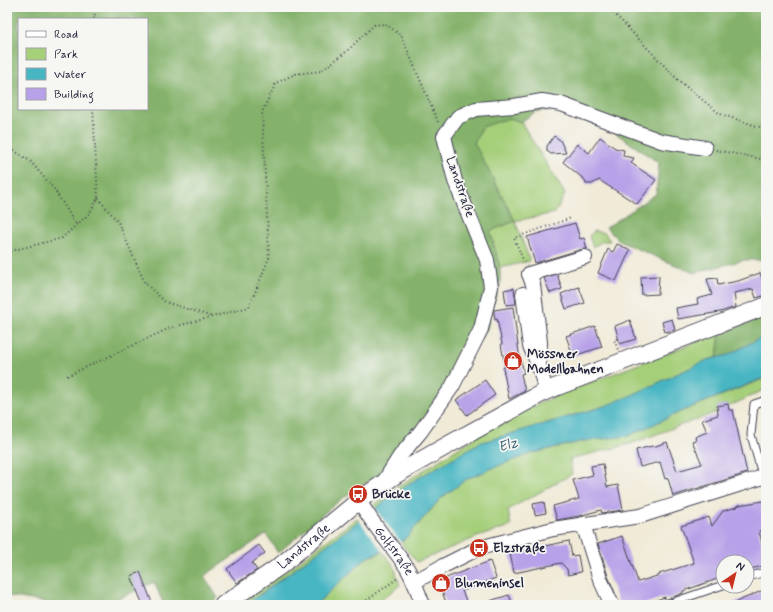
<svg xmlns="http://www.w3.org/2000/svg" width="773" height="612" viewBox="0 0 773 612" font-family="Mynerve,sans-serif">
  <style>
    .green { fill: #a6cf7a; stroke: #64785a }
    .forest { fill: #84b26a; stroke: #536a52; fill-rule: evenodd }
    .water { fill: #47b5c2; stroke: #346c7e }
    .pier { fill: #f0ead6 }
    .building { fill: #b7a1e8 }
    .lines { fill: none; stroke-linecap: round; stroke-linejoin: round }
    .service-casing { stroke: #414052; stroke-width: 9 }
    .minor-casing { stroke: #414052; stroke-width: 16 }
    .tertiary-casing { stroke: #414052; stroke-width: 19 }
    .path { stroke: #414052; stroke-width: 2; stroke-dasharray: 1 3; stroke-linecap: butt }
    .service { stroke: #fff; stroke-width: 7 }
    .minor { stroke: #fff; stroke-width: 14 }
    .tertiary { stroke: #fff; stroke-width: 17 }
    .labels { text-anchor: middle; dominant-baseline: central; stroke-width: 3.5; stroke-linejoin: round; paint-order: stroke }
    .street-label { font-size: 13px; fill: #22223b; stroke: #f6f6f2 }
    .poi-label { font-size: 13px; font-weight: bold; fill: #22223b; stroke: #f6f6f2; text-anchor: start }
    .water-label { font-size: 14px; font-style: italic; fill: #315d71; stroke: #f6f6f2 }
  </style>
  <rect width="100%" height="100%" fill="#f6f6f2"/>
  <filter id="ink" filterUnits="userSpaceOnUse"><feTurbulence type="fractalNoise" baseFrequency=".025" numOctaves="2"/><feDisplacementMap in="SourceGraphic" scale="8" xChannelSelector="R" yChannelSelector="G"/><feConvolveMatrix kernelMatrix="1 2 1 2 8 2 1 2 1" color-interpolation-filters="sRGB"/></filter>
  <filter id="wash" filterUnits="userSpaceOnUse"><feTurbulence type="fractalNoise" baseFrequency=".012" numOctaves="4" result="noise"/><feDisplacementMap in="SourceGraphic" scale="16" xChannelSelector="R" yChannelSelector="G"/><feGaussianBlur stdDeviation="0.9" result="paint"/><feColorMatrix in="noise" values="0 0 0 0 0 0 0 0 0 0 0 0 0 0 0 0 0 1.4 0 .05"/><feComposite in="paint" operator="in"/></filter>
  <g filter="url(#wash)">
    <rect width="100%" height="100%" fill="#f0ead6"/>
    <g class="green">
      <polygon points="509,118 521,122 565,194 555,213 515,221 530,261 500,268 490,231 515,221 474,143 482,127"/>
      <polygon points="594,231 605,233 610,241 603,241 593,247 589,236"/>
      <polygon points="720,333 717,358 707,360 632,395 605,406 479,443 408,484 376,509 373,506 402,484 487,430 514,415 560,394"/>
      <polygon points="766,378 766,389 717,412 630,444 570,459 572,474 508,510 511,526 477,537 417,562 401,543 407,537 441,498 467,479 495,467 533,453 588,440 628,436 685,410"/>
      <polygon points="357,518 360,521 253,599 238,603 289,569"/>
      <polygon points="383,552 394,566 400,585 375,605 315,605 366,558"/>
    </g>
    <g class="forest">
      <path d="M7,7H766V260H744L694,273L619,241L606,228L656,194L659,163L614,132L558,109L535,112L521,122L509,118L482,127L474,143L515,221L490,231L500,268V284L496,296L491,308L487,329L387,470L341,499L278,553L266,534L204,576L218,598L207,605H164L154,582L105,605H63L7,596ZM19,19H147V109H19Z"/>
      <polygon points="766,316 766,335 728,355 717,358 720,333"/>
    </g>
    <polygon class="water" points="766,335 766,377 685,410 628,436 584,441 533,453 495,467 467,479 441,498 407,537 398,544 366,558 315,605 236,605 253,599 264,592 408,484 479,443 605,406 632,395 707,360 728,355"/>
    <polygon class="pier" points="374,507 402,544 384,553 358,519"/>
    <g id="blocks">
      <g class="building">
        <polygon points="554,136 560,140 566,153 551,154 547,151 547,146"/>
        <polygon points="600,137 615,148 624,150 623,156 634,158 631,163 656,180 637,204 599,180 592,184 586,184 585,180 563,162 577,144 589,153"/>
        <polygon points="575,223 580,239 584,238 587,249 583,249 535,263 527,237"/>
        <polygon points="617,244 630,250 616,281 598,273 608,249 613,252"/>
        <polygon points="760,273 762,279 766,278 766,295 756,298 753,289 734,293 736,307 720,312 678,319 676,308 698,304 697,299 712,295 707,279 717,278 718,285 738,281"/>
        <polygon points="557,274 562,289 550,293 544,278"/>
        <polygon points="659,276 658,294 642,295 641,277"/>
        <polygon points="579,287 585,303 566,309 561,294"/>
        <polygon points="514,288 516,304 506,305 504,290"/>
        <polygon points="513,307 519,353 524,373 521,374 525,391 509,399 503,368 505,367 501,344 502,344 497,319 495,320 494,313 494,310"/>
        <polygon points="672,319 675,330 665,332 662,322"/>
        <polygon points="630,320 636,339 620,344 615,326"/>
        <polygon points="595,326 602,347 573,356 566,336"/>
        <polygon points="485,380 495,395 467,415 456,400"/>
        <polygon points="728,404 729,410 733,410 747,473 673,496 668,478 665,479 660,462 640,467 636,450 652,446 653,447 667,442 677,471 702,464 692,441 696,440 695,437 707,432 702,420 718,415 717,406"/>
        <polygon points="603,464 607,487 618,485 623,510 602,513 601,510 579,516 557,520 553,506 579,499 573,480 593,475 591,466"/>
        <polygon points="763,501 766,510 766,529 759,531 766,559 766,565 747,570 747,562 723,562 723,577 683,591 683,593 665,600 665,597 642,605 620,605 608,576 598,544 622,536 638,582 660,575 659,574 694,563 681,526 709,517 712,526 723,511 737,507 739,505"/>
        <polygon points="544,502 546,513 535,515 533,504"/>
        <polygon points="569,541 572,556 578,555 581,572 568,575 567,569 561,563 514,573 510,553"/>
        <polygon points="259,545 265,553 252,563 257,570 237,583 227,569"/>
        <polygon points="490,561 496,578 462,591 468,605 447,605 438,581"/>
        <polygon points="140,572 153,605 143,605 131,576"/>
        <polygon points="766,589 766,605 729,605"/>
        <polygon points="509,595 513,605 483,605 483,603"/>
      </g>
    </g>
  </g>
  <g filter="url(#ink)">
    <use href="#blocks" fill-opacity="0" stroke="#414052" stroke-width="1"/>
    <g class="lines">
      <defs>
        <g id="service">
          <polyline points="763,478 751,435 754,404 766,400"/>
          <polyline points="747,577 766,572"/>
          <polyline points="665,605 723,585"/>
        </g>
        <g id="minor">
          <polyline points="523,294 530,346 538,364"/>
          <polyline points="546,391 539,366 540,342 533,284 529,274 585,257"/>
          <polyline points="383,483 400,456 421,431 452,387 481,329 491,287 487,260 455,181 444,136 458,117 476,109 514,106 542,101 561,104 661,141 705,148"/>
          <path id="s1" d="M359,500C372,525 392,545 407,568C414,580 418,592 423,605"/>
          <polyline points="583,524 600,579 612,605"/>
          <polyline points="414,582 443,566 479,548 553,529 640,516 766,476"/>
        </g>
        <g id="tertiary">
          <path id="s2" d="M223,605L280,566L362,498L397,474L448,445L546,391L766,306"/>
        </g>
      </defs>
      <use href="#service" class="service-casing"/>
      <use href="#minor" class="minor-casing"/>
      <use href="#tertiary" class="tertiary-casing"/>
      <g class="path">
        <polyline points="608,7 678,80 720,114 766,129"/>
        <polyline points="94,19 96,7"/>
        <polyline points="7,146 30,161 54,189 77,226"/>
        <polyline points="716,150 766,160"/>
        <polyline points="98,198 118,222 145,283 165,302 213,317"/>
        <polyline points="7,252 62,238 90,213 98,198 93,109"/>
        <polyline points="524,262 514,238 571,218"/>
        <polyline points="618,349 614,340 618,338"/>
        <polyline points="67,376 170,328 249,307 269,258 262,112 276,83 295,74 321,71 346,52 374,25 385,24 401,35 438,122"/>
        <polyline points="360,605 398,578"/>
      </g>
      <use href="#service" class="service"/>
      <use href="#minor" class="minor"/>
      <use href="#tertiary" class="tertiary"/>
    </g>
  </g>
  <defs>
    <symbol id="shop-disc" viewBox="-11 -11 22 22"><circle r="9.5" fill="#c8321e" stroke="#f6f6f2"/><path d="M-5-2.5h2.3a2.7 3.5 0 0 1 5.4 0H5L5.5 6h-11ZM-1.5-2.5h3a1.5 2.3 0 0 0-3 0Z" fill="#fff"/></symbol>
    <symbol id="bus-disc" viewBox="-11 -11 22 22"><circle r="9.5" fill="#c8321e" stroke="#f6f6f2"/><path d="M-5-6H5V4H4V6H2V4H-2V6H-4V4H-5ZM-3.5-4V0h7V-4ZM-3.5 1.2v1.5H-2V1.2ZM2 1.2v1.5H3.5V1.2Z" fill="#fff"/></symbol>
  </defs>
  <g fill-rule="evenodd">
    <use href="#shop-disc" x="502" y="350" width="22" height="22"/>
    <use href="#bus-disc" x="347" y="483" width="22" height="22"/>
    <use href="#bus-disc" x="468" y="537" width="22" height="22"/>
    <use href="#shop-disc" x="430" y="572" width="22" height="22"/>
  </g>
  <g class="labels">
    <g class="street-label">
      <text transform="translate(460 187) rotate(71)">Landstraße</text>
      <text stroke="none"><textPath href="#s2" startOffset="100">Landstraße</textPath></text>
      <text stroke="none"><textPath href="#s1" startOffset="62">Golfstraße</textPath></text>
    </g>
    <g class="poi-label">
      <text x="527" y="354">Mössner<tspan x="527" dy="15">Modellbahnen</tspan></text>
      <text x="372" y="494">Brücke</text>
      <text x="493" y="548">Elzstraße</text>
      <text x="455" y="583">Blumeninsel</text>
    </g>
    <g class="water-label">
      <text transform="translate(508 445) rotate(-18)">Elz</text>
    </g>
  </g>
  <rect width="773" height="612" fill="none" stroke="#f6f6f2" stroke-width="24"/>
  <rect x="18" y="18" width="130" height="92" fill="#f6f6f2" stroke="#a1a1a9"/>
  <rect x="26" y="31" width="20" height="6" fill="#ffffff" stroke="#a1a1a9"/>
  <text x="54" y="38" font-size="12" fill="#22223b">Road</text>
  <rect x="26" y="48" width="20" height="12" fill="#a6cf7a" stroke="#a1a1a9"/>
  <text x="54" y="58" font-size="12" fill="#22223b">Park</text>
  <rect x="26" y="68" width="20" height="12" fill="#47b5c2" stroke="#a1a1a9"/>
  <text x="54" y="78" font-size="12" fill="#22223b">Water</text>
  <rect x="26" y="88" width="20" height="12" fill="#b7a1e8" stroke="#a1a1a9"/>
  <text x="54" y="98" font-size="12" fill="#22223b">Building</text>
  <g transform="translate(735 574) rotate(35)"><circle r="19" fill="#f6f6f2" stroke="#a1a1a9"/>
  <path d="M0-3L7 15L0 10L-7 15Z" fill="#c8321e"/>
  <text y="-6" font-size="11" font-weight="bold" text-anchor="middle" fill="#22223b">N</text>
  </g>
</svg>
